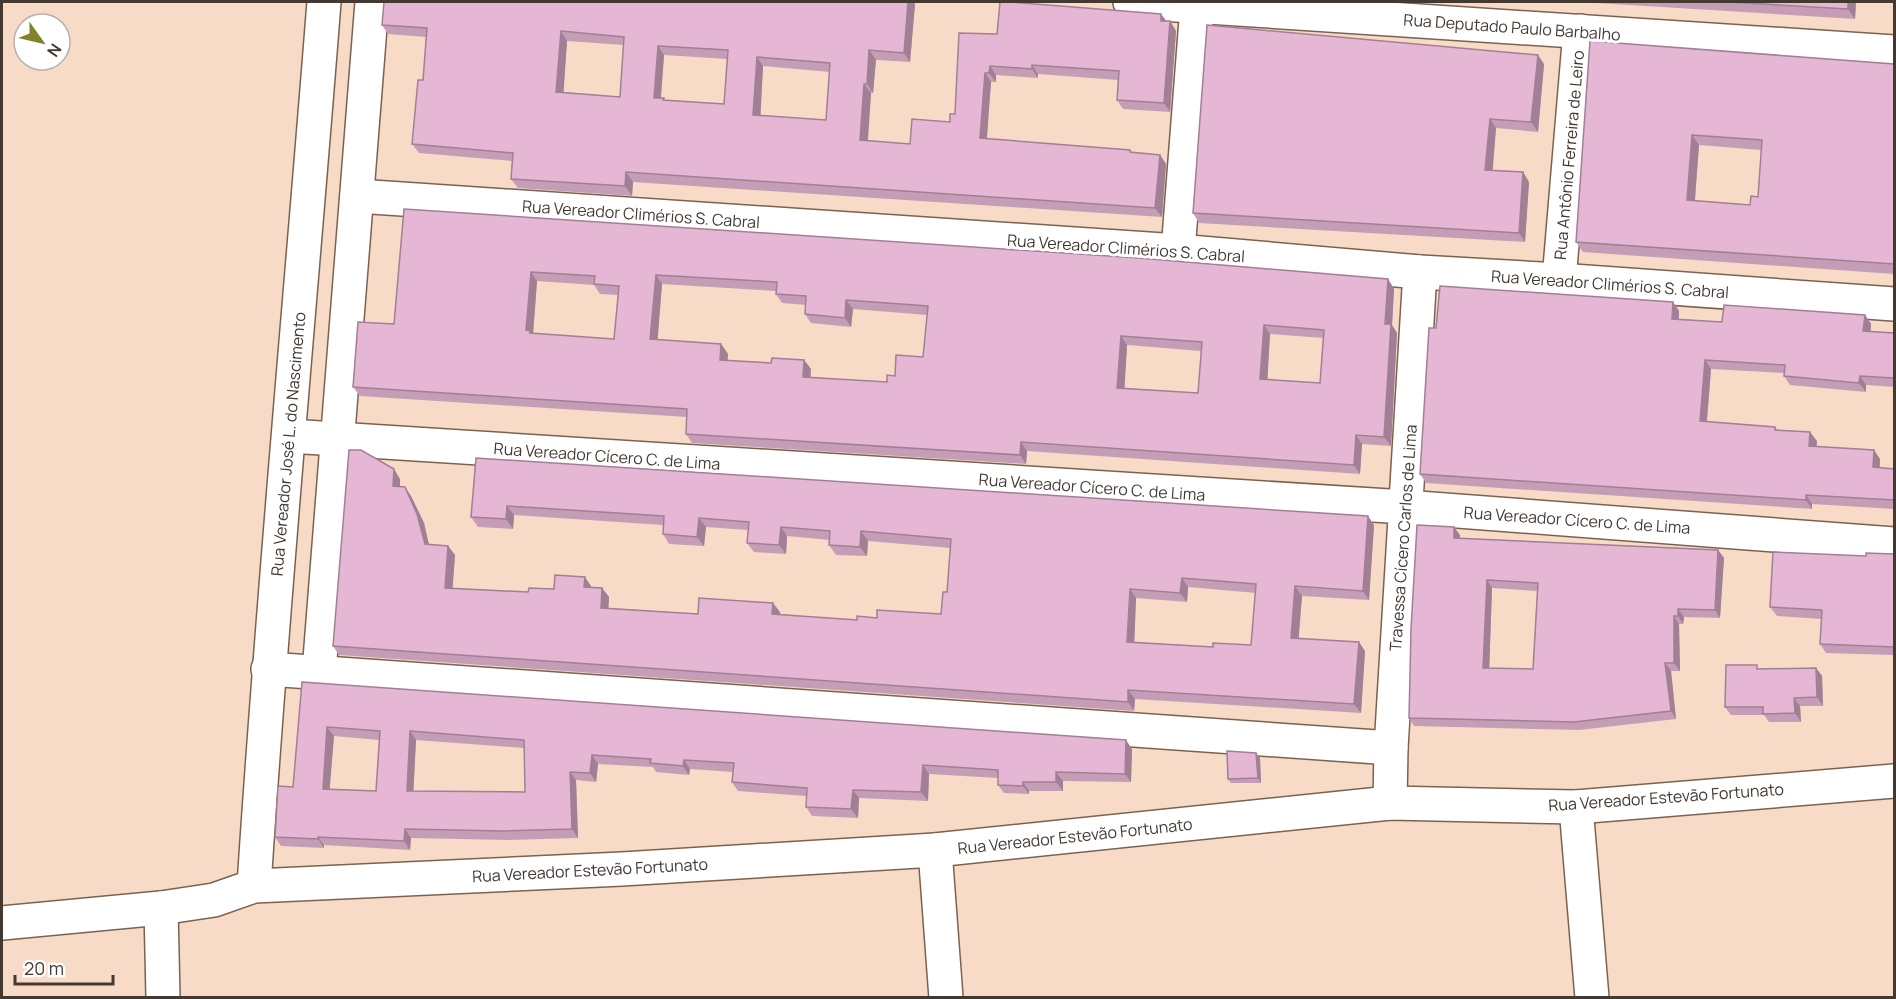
<svg xmlns="http://www.w3.org/2000/svg" width="1896" height="999" viewBox="0 0 1896 999" font-family="Manrope,sans-serif">
  <style>
    .lines { fill: none; stroke-linecap: round; stroke-linejoin: round }
    .minor-casing { stroke: #7b6250; stroke-width: 36 }
    .minor { stroke: #fff; stroke-width: 33 }
    .wall { fill: #c69db7; fill-rule: evenodd }
    .shaded-wall { fill: #a17f95 }
    .building { fill: #e6b6d5; stroke: #a17f95; stroke-width: 1.5; fill-rule: evenodd }
    .labels { text-anchor: middle; dominant-baseline: central; stroke-width: 6; stroke-linejoin: round; paint-order: stroke }
    .street-label { font-size: 16px; fill: #443931; stroke: #fff }
  </style>
  <rect width="100%" height="100%" fill="#f8dbc7"/>
  <g class="lines">
    <defs>
      <g id="minor">
        <polyline points="1130,2 1894,52"/>
        <polyline points="357,196 1178,251 1420,272 1559,280 1894,304"/>
        <polyline points="1178,251 1197,7"/>
        <polyline points="1559,280 1580,31"/>
        <polyline points="289,436 1405,507 1894,544"/>
        <polyline points="268,669 1391,748"/>
        <polyline points="319,672 372,2"/>
        <polyline points="1390,803 1391,748 1420,272"/>
        <polyline points="1576,807 1592,998"/>
        <polyline points="935,850 946,998"/>
        <path d="M254,886C273,591 301,296 324,2"/>
        <polyline points="161,908 163,998"/>
        <polyline points="2,923 161,908 214,900 254,886 622,869 935,850 1390,803 1576,807 1894,781"/>
      </g>
    </defs>
    <use href="#minor" class="minor-casing"/>
    <use href="#minor" class="minor"/>
  </g>
  <g class="wall">
    <polygon points="1580,2 1856,2 1855,19"/>
    <path d="M915,4L910,62L876,60L873,93H871L868,141L910,144L950,122L955,114L997,34L1170,21L1176,31L1170,112L1123,109L1117,100L1118,80L1038,74V78L996,75V82H991L987,139L1160,155L1166,164L1162,217L633,182L632,196L518,188L511,179L512,161L419,153L412,144L423,80L426,37L388,34L382,25ZM567,41L624,45L620,97L563,92ZM664,55L727,59L724,104L665,100L661,98ZM763,66L830,72L826,120L760,116Z"/>
    <path d="M1590,41L1894,64V274L1583,252L1576,242ZM1699,145L1761,150L1758,197L1750,205L1695,201Z"/>
    <polygon points="1544,64 1538,132 1496,128 1492,170 1523,172 1529,182 1525,242 1199,223 1193,213"/>
    <path d="M404,209L1388,279L1394,289L1392,325L1397,333L1391,446L1362,444L1360,474L1027,451L1026,464L692,443L686,434L687,417L360,396L353,387L394,324ZM537,281L594,285L600,294L618,295L614,339L533,334ZM662,284L776,291V294L782,303L806,305L805,314L811,323L851,327L853,309L927,315L923,357L887,382L810,377L811,369L804,360L771,363L727,360L728,354L721,344L657,340ZM1270,334L1323,338L1320,383L1267,379ZM1127,345L1201,351L1198,393L1124,388Z"/>
    <polygon points="1673,302 1679,311 1679,319 1722,322 1865,315 1871,324 1870,331 1894,333 1894,387 1866,385 1866,392 1790,385 1784,376 1784,373 1711,369 1707,422 1775,427 1778,430 1817,441 1816,446 1880,459 1880,468 1894,469 1894,509 1812,504 1812,509 1426,483 1420,474 1436,328"/>
    <path d="M476,458L1374,525L1369,600L1302,596L1298,638L1365,651L1361,713L1135,699L1134,711L339,655L333,646L400,479V487L411,496L424,523L429,545L448,546L455,555L452,588L528,592L591,586V587L602,588L609,597L608,608L698,614L780,612V615L857,620L877,618L941,614L947,592L950,548L868,541L867,556L836,555L829,545L830,540L787,536L786,554L754,552L747,543L748,530L706,527L704,546L669,544L663,534V525L514,515L513,529L478,527L471,517ZM1188,587L1256,593L1251,645L1213,647L1134,642L1136,598L1187,602Z"/>
    <path d="M1460,535V538L1718,550L1724,558L1720,618L1684,617L1683,624H1679L1680,671H1671L1676,719L1579,730L1414,726L1409,718ZM1492,588L1537,591L1533,669L1489,668Z"/>
    <polygon points="1894,554 1894,655 1826,653 1820,644 1821,619 1777,616 1770,607 1866,556"/>
    <polygon points="1816,668 1822,676 1823,706 1800,706 1801,722 1769,722 1764,715 1731,715 1725,707 1760,669"/>
    <path d="M302,682L1132,749L1131,782L1063,781V791H1029V794L1004,793L998,785V778L929,774L928,801L859,798L858,818L812,816L806,807V796L738,791L732,782L733,772L690,769L689,775L656,772L653,767L598,764L596,782L576,780L578,838L508,840L411,838L410,850L324,845V848L281,846L275,837L293,787ZM334,736L379,740L376,791L329,789ZM416,740L524,748L525,792L413,791Z"/>
    <polygon points="1256,753 1260,758 1261,783 1231,783 1228,779"/>
  </g>
  <g class="shaded-wall">
    <polygon points="908,2 913,2 915,4 910,62 904,53"/>
    <polygon points="1848,2 1856,2 1855,19 1848,9"/>
    <polygon points="1161,14 1168,23 1161,21"/>
    <polygon points="1170,21 1176,31 1170,112 1164,103"/>
    <polygon points="561,31 567,41 563,101 556,92"/>
    <polygon points="658,46 664,55 660,107 654,98"/>
    <polygon points="869,50 876,60 873,93 867,84"/>
    <polygon points="1538,55 1544,64 1538,132 1531,122"/>
    <polygon points="757,57 763,66 760,125 753,115"/>
    <polygon points="1032,65 1038,74 1038,78 1032,69"/>
    <polygon points="990,66 996,75 996,82 989,73"/>
    <polygon points="985,73 991,82 986,147 980,138"/>
    <polygon points="864,84 871,93 867,150 860,140"/>
    <polygon points="1490,119 1496,128 1492,179 1485,170"/>
    <polygon points="1692,135 1699,145 1694,210 1687,200"/>
    <polygon points="1160,155 1166,164 1162,217 1155,208"/>
    <polygon points="626,172 633,182 632,196 625,186"/>
    <polygon points="1523,172 1529,182 1525,242 1519,233"/>
    <polygon points="531,272 537,281 533,334 526,330"/>
    <polygon points="656,275 662,284 657,348 650,339"/>
    <polygon points="1388,279 1394,289 1392,325 1397,333 1391,446 1384,437 1385,324"/>
    <polygon points="846,300 853,309 851,327 845,318"/>
    <polygon points="1673,302 1679,311 1678,328 1672,319"/>
    <polygon points="1865,315 1871,324 1870,340 1863,331"/>
    <polygon points="1264,325 1270,334 1267,388 1260,379"/>
    <polygon points="1121,336 1127,345 1124,397 1117,388"/>
    <polygon points="721,344 728,354 727,369 720,360"/>
    <polygon points="804,360 811,369 810,386 803,377"/>
    <polygon points="1705,360 1711,369 1706,430 1700,421"/>
    <polygon points="1860,376 1866,385 1866,392 1859,383"/>
    <polygon points="1810,432 1817,441 1816,455 1809,446"/>
    <polygon points="1356,435 1362,444 1360,474 1354,465"/>
    <polygon points="1021,442 1027,451 1026,464 1020,455"/>
    <polygon points="1874,450 1880,459 1879,476 1873,467"/>
    <polygon points="394,469 400,479 400,496 393,486"/>
    <polygon points="405,487 411,496 424,523 431,554 425,544"/>
    <polygon points="1806,495 1812,504 1812,509 1806,500"/>
    <polygon points="507,506 514,515 513,529 506,519"/>
    <polygon points="1368,516 1374,525 1369,600 1363,591"/>
    <polygon points="699,518 706,527 704,546 697,537"/>
    <polygon points="781,527 787,536 786,554 779,545"/>
    <polygon points="1454,527 1460,535 1460,546 1454,538"/>
    <polygon points="861,531 868,541 867,556 860,547"/>
    <polygon points="448,546 455,555 452,597 445,588"/>
    <polygon points="1718,550 1724,558 1720,618 1715,610"/>
    <polygon points="585,577 591,586 591,596 584,587"/>
    <polygon points="1182,578 1188,587 1187,602 1180,593"/>
    <polygon points="1487,580 1492,588 1489,676 1483,668"/>
    <polygon points="1295,586 1302,596 1298,647 1291,638"/>
    <polygon points="602,588 609,597 608,617 601,608"/>
    <polygon points="1130,589 1136,598 1134,651 1127,642"/>
    <polygon points="773,603 780,612 779,624 772,614"/>
    <polygon points="1678,609 1684,617 1683,624 1678,616"/>
    <polygon points="1674,616 1679,624 1680,671 1674,663"/>
    <polygon points="1359,642 1365,651 1361,713 1354,704"/>
    <polygon points="1665,663 1671,671 1676,719 1671,711"/>
    <polygon points="1816,668 1822,676 1823,706 1817,697"/>
    <polygon points="1128,690 1135,699 1134,711 1128,702"/>
    <polygon points="1794,698 1800,706 1801,722 1795,713"/>
    <polygon points="327,727 334,736 329,798 323,789"/>
    <polygon points="410,731 416,740 413,800 407,791"/>
    <polygon points="1126,740 1132,749 1131,782 1125,774"/>
    <polygon points="1256,753 1260,758 1261,783 1258,778"/>
    <polygon points="592,755 598,764 596,782 590,773"/>
    <polygon points="684,760 690,769 689,775 683,766"/>
    <polygon points="923,765 929,774 928,801 921,792"/>
    <polygon points="570,772 576,780 578,838 572,829"/>
    <polygon points="1056,772 1063,781 1063,791 1056,782"/>
    <polygon points="1023,782 1029,791 1029,794 1023,786"/>
    <polygon points="853,790 859,798 858,818 851,809"/>
    <polygon points="405,829 411,838 410,850 404,841"/>
    <polygon points="318,837 324,845 324,848 318,839"/>
  </g>
  <g class="building">
    <path d="M384,2H908L904,53L869,50L867,84H864L860,140L910,144L912,119L950,122V114H955L959,33L997,34L1000,2H1011L1161,14V21H1170L1164,103L1117,100L1119,71L1032,65V69L990,66L989,73H985L980,138L1130,150V152L1160,155L1155,208L626,172L625,186L511,179L513,153L412,144L418,80H423L427,28L382,25ZM561,31L624,37L620,97L556,92ZM658,46L728,50L724,104L663,100L664,98H654ZM757,57L830,63L826,120L753,115Z"/>
    <polygon points="1729,2 1848,2 1848,9"/>
    <polygon points="1207,25 1538,55 1531,122 1490,119 1485,170 1523,172 1519,233 1193,213"/>
    <path d="M1590,41L1894,64V264L1576,242ZM1692,135L1762,140L1758,197L1751,196L1750,205L1687,200Z"/>
    <path d="M404,209L1139,258L1388,279L1385,324H1391L1384,437L1356,435L1354,465L1021,442L1020,455L686,434L687,409L353,387L358,322L394,324ZM531,272L595,276L594,284L619,286L614,339L530,333V331L526,330ZM656,275L777,282L776,294L806,296L805,314L845,318L846,300L928,306L923,357L896,355L895,376L887,375V382L803,377L804,360L772,358L771,363L720,360L721,344L650,339ZM1264,325L1324,330L1320,383L1260,379ZM1121,336L1202,342L1198,393L1117,388Z"/>
    <polygon points="1440,286 1673,302 1672,319 1722,322 1724,305 1865,315 1863,331 1894,333 1894,378 1860,376 1859,383 1784,376 1785,365 1705,360 1700,421 1775,427 1775,430 1810,432 1809,446 1874,450 1873,467 1894,469 1894,500 1806,495 1806,500 1420,474 1429,328 1436,328"/>
    <path d="M349,450H361L394,469L393,486L405,487L417,514L425,544L448,546L445,588L528,592L529,588L554,589L555,575L585,577L584,587L602,588L601,608L698,614L699,598L773,603L772,614L857,620V616L877,618V610L941,614L943,592H947L951,539L861,531L860,547L829,545L830,531L781,527L779,545L747,543L749,522L699,518L697,537L663,534L664,516L507,506L506,519L471,517L476,458L1368,516L1363,591L1295,586L1291,638L1359,642L1354,704L1128,690V702L333,646ZM1182,578L1256,584L1251,645L1213,643V647L1127,642L1130,589L1180,593Z"/>
    <path d="M1417,525L1454,527V538L1718,550L1715,610L1678,609V616H1674V663H1665L1671,711L1574,722L1409,718L1411,629ZM1487,580L1538,583L1533,669L1483,668Z"/>
    <polygon points="1773,552 1866,556 1866,553 1894,554 1894,647 1820,644 1822,610 1770,607"/>
    <polygon points="1726,665 1757,665 1757,669 1816,668 1817,697 1794,698 1795,713 1763,714 1763,707 1725,707"/>
    <path d="M302,682L1126,740L1125,774L1056,772V782H1023V786L998,785V770L923,765L921,792L853,790L851,809L806,807L807,788L732,782L734,763L684,760L683,766L650,763L651,759L592,755L590,773L570,772L572,829L502,831L405,829L404,841L318,837V839L275,837L278,786L293,787ZM327,727L380,731L376,791L323,789ZM410,731L524,740L525,792L407,791Z"/>
    <polygon points="1227,751 1256,753 1258,778 1228,779"/>
  </g>
  <g class="labels">
    <g class="street-label">
      <text transform="translate(1512 27) rotate(4)">Rua Deputado Paulo Barbalho</text>
      <text transform="translate(1569 155) rotate(-85)">Rua Antônio Ferreira de Leiro</text>
      <text transform="translate(641 214) rotate(4)">Rua Vereador Climérios S. Cabral</text>
      <text transform="translate(1126 248) rotate(4)">Rua Vereador Climérios S. Cabral</text>
      <text transform="translate(1610 284) rotate(4)">Rua Vereador Climérios S. Cabral</text>
      <text transform="translate(288 444) rotate(-85)">Rua Vereador José L. do Nascimento</text>
      <text transform="translate(607 456) rotate(4)">Rua Vereador Cícero C. de Lima</text>
      <text transform="translate(1092 487) rotate(4)">Rua Vereador Cícero C. de Lima</text>
      <text transform="translate(1577 520) rotate(4)">Rua Vereador Cícero C. de Lima</text>
      <text transform="translate(1403 538) rotate(-86)">Travessa Cícero Carlos de Lima</text>
      <text transform="translate(1666 797) rotate(-4)">Rua Vereador Estevão Fortunato</text>
      <text transform="translate(1075 836) rotate(-6)">Rua Vereador Estevão Fortunato</text>
      <text transform="translate(590 870) rotate(-3)">Rua Vereador Estevão Fortunato</text>
    </g>
  </g>
  <rect width="1896" height="999" fill="none" stroke="#443931" stroke-width="6"/>
  <g transform="translate(42 42) rotate(124)"><circle r="28" fill="#ffffff" stroke="#b4b0ad" stroke-width="1.5"/>
  <path d="M0-4.5L10 22L0 15L-10 22Z" fill="#81822b"/>
  <text y="-9" font-size="16" font-weight="bold" text-anchor="middle" fill="#443931">N</text>
  </g>
  <path d="M15 975v9h98v-9" fill="none" stroke="#443931" stroke-width="3"/>
  <text x="24" y="975" font-size="18" fill="#443931" stroke="#ffffff" stroke-width="4.5" paint-order="stroke">20 m</text>
</svg>
